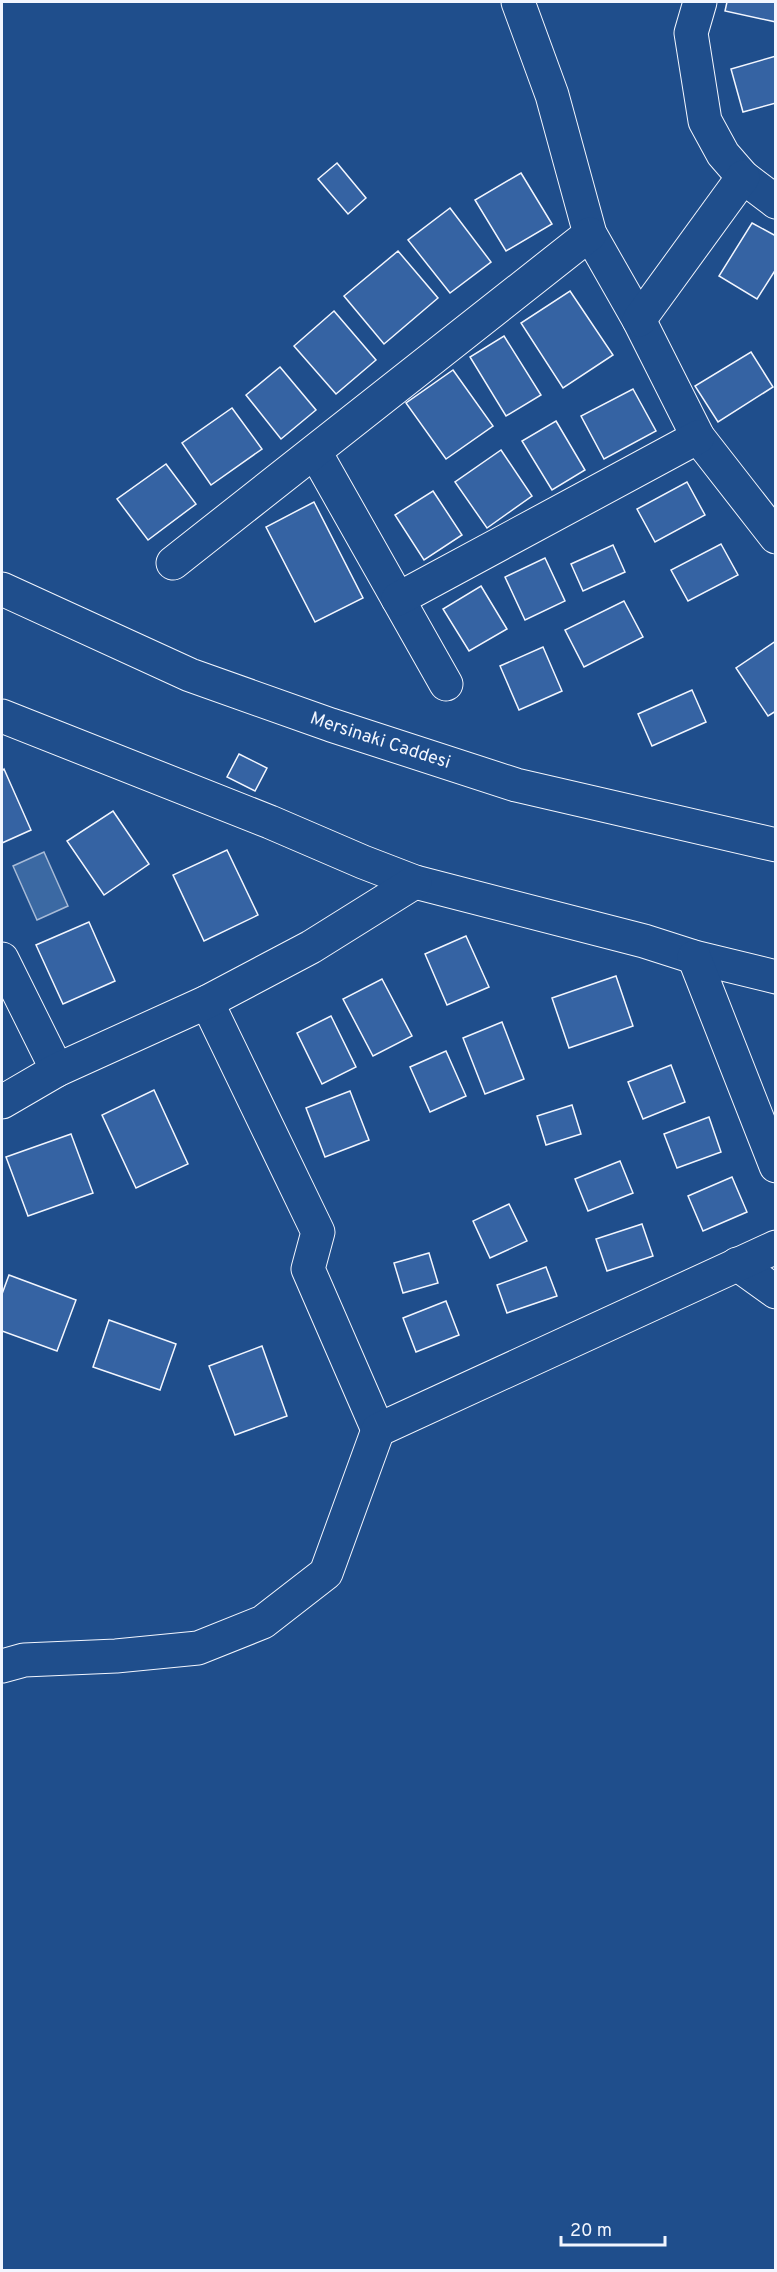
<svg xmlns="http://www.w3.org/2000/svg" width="777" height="2272" viewBox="0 0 777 2272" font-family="Overpass,sans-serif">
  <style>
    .water { fill: #3b69a3; stroke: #a8bbd7; stroke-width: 1.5 }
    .building { fill: #3563a3; stroke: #f2f6ff; stroke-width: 1.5 }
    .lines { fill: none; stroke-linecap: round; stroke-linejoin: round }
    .minor-casing { stroke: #f2f6ff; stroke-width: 35 }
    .minor { stroke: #1f4e8c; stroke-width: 33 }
    .labels { text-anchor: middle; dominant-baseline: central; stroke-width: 4.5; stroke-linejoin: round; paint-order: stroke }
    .street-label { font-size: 18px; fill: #f2f6ff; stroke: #1f4e8c }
  </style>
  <rect width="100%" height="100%" fill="#1f4e8c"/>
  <polygon class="water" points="44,852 68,906 37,920 13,866"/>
  <g class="building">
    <polygon points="727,2 776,2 776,22 725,11"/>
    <polygon points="776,56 776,103 743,112 731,69"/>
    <polygon points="337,163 366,198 348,214 318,179"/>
    <polygon points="521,173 552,224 506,251 475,200"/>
    <polygon points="450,208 491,262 450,293 408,240"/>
    <polygon points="752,223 776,236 776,269 757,299 719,276"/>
    <polygon points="398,251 438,298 384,344 344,296"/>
    <polygon points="570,291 613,355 563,388 521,323"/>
    <polygon points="334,311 376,360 336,394 294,346"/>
    <polygon points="504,336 541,395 506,416 470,357"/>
    <polygon points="751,352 773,387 718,422 695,386"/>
    <polygon points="280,367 316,410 281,439 246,395"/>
    <polygon points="453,370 493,426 446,459 406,403"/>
    <polygon points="633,389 656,431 604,459 581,416"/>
    <polygon points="232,408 262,449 211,485 182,443"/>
    <polygon points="556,421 585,470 552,490 522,441"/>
    <polygon points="501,450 532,496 487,528 455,482"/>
    <polygon points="166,464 196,504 148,540 117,499"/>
    <polygon points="687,482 705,515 655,542 637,509"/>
    <polygon points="433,491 462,535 424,560 395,515"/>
    <polygon points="314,502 363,598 315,622 266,527"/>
    <polygon points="721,544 738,575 688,601 671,570"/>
    <polygon points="613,545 625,572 583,591 571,564"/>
    <polygon points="545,558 565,601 525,620 505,577"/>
    <polygon points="481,586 507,629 469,651 443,609"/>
    <polygon points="624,601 643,637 584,667 565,630"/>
    <polygon points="776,641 776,711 768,716 736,668"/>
    <polygon points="543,647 562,691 519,710 500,666"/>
    <polygon points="692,690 706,722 652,746 638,714"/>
    <polygon points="239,754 267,768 255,791 227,777"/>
    <polygon points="4,769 31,830 2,843 2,771"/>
    <polygon points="113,811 149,864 104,895 67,841"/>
    <polygon points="227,850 258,915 204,941 173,875"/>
    <polygon points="89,922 115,981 63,1004 36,945"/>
    <polygon points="466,936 489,987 447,1005 425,954"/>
    <polygon points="616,976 633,1026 569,1048 552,998"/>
    <polygon points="382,979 412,1036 373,1056 343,999"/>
    <polygon points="331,1016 356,1067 322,1084 297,1033"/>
    <polygon points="502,1022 524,1079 485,1094 463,1038"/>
    <polygon points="446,1051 466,1096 430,1112 410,1067"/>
    <polygon points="671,1065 685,1102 643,1119 628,1082"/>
    <polygon points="154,1090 188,1164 136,1188 102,1115"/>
    <polygon points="350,1091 369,1140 325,1157 306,1108"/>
    <polygon points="572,1105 581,1134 546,1145 537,1116"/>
    <polygon points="709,1117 721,1152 677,1168 664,1134"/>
    <polygon points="71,1134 93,1193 28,1216 6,1157"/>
    <polygon points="620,1161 633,1193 588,1211 575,1179"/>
    <polygon points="732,1177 747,1212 703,1231 688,1196"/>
    <polygon points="509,1204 527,1241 490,1258 473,1221"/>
    <polygon points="642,1224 653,1256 607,1271 596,1239"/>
    <polygon points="429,1253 438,1283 403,1293 394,1263"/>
    <polygon points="546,1267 557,1296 507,1313 497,1285"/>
    <polygon points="9,1275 76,1300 57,1351 2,1331 2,1294"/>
    <polygon points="446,1301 459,1335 416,1352 403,1318"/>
    <polygon points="109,1320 176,1344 160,1390 93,1367"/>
    <polygon points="262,1346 287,1416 235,1435 209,1366"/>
  </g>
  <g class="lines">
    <defs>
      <g id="minor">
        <polyline points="518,2 552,95 590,234 639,320 698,437 776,537"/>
        <polyline points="700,2 691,33 705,121 723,154 743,177 776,202"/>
        <polyline points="639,320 743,177"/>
        <polyline points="315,452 446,684"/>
        <polyline points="173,563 590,234"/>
        <path id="s1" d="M2,589L190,675L331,725L516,785L776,845"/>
        <polyline points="398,599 698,437"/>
        <polyline points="2,716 270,822 363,862 415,882 644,941 694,957 776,977"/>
        <polyline points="694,957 776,1166"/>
        <polyline points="2,959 57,1070"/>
        <polyline points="207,1002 318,1232 308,1269 378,1430"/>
        <polyline points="2,1102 57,1070 207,1002 311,947 415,882"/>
        <polyline points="737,1264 776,1292"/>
        <polyline points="2,1666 24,1660 116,1656 198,1648 263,1622 326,1573 378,1430 776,1247"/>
      </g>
    </defs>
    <use href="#minor" class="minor-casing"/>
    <use href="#minor" class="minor"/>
  </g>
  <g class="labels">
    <g class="street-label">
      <text stroke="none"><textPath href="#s1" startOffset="408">Mersinaki Caddesi</textPath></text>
    </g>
  </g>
  <rect width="777" height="2272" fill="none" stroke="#f2f6ff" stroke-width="6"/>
  <path d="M561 2236v9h104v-9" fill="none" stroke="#f2f6ff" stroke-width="3"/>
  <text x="570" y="2236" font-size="18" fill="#f2f6ff" stroke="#1f4e8c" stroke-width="4.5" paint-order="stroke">20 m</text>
</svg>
